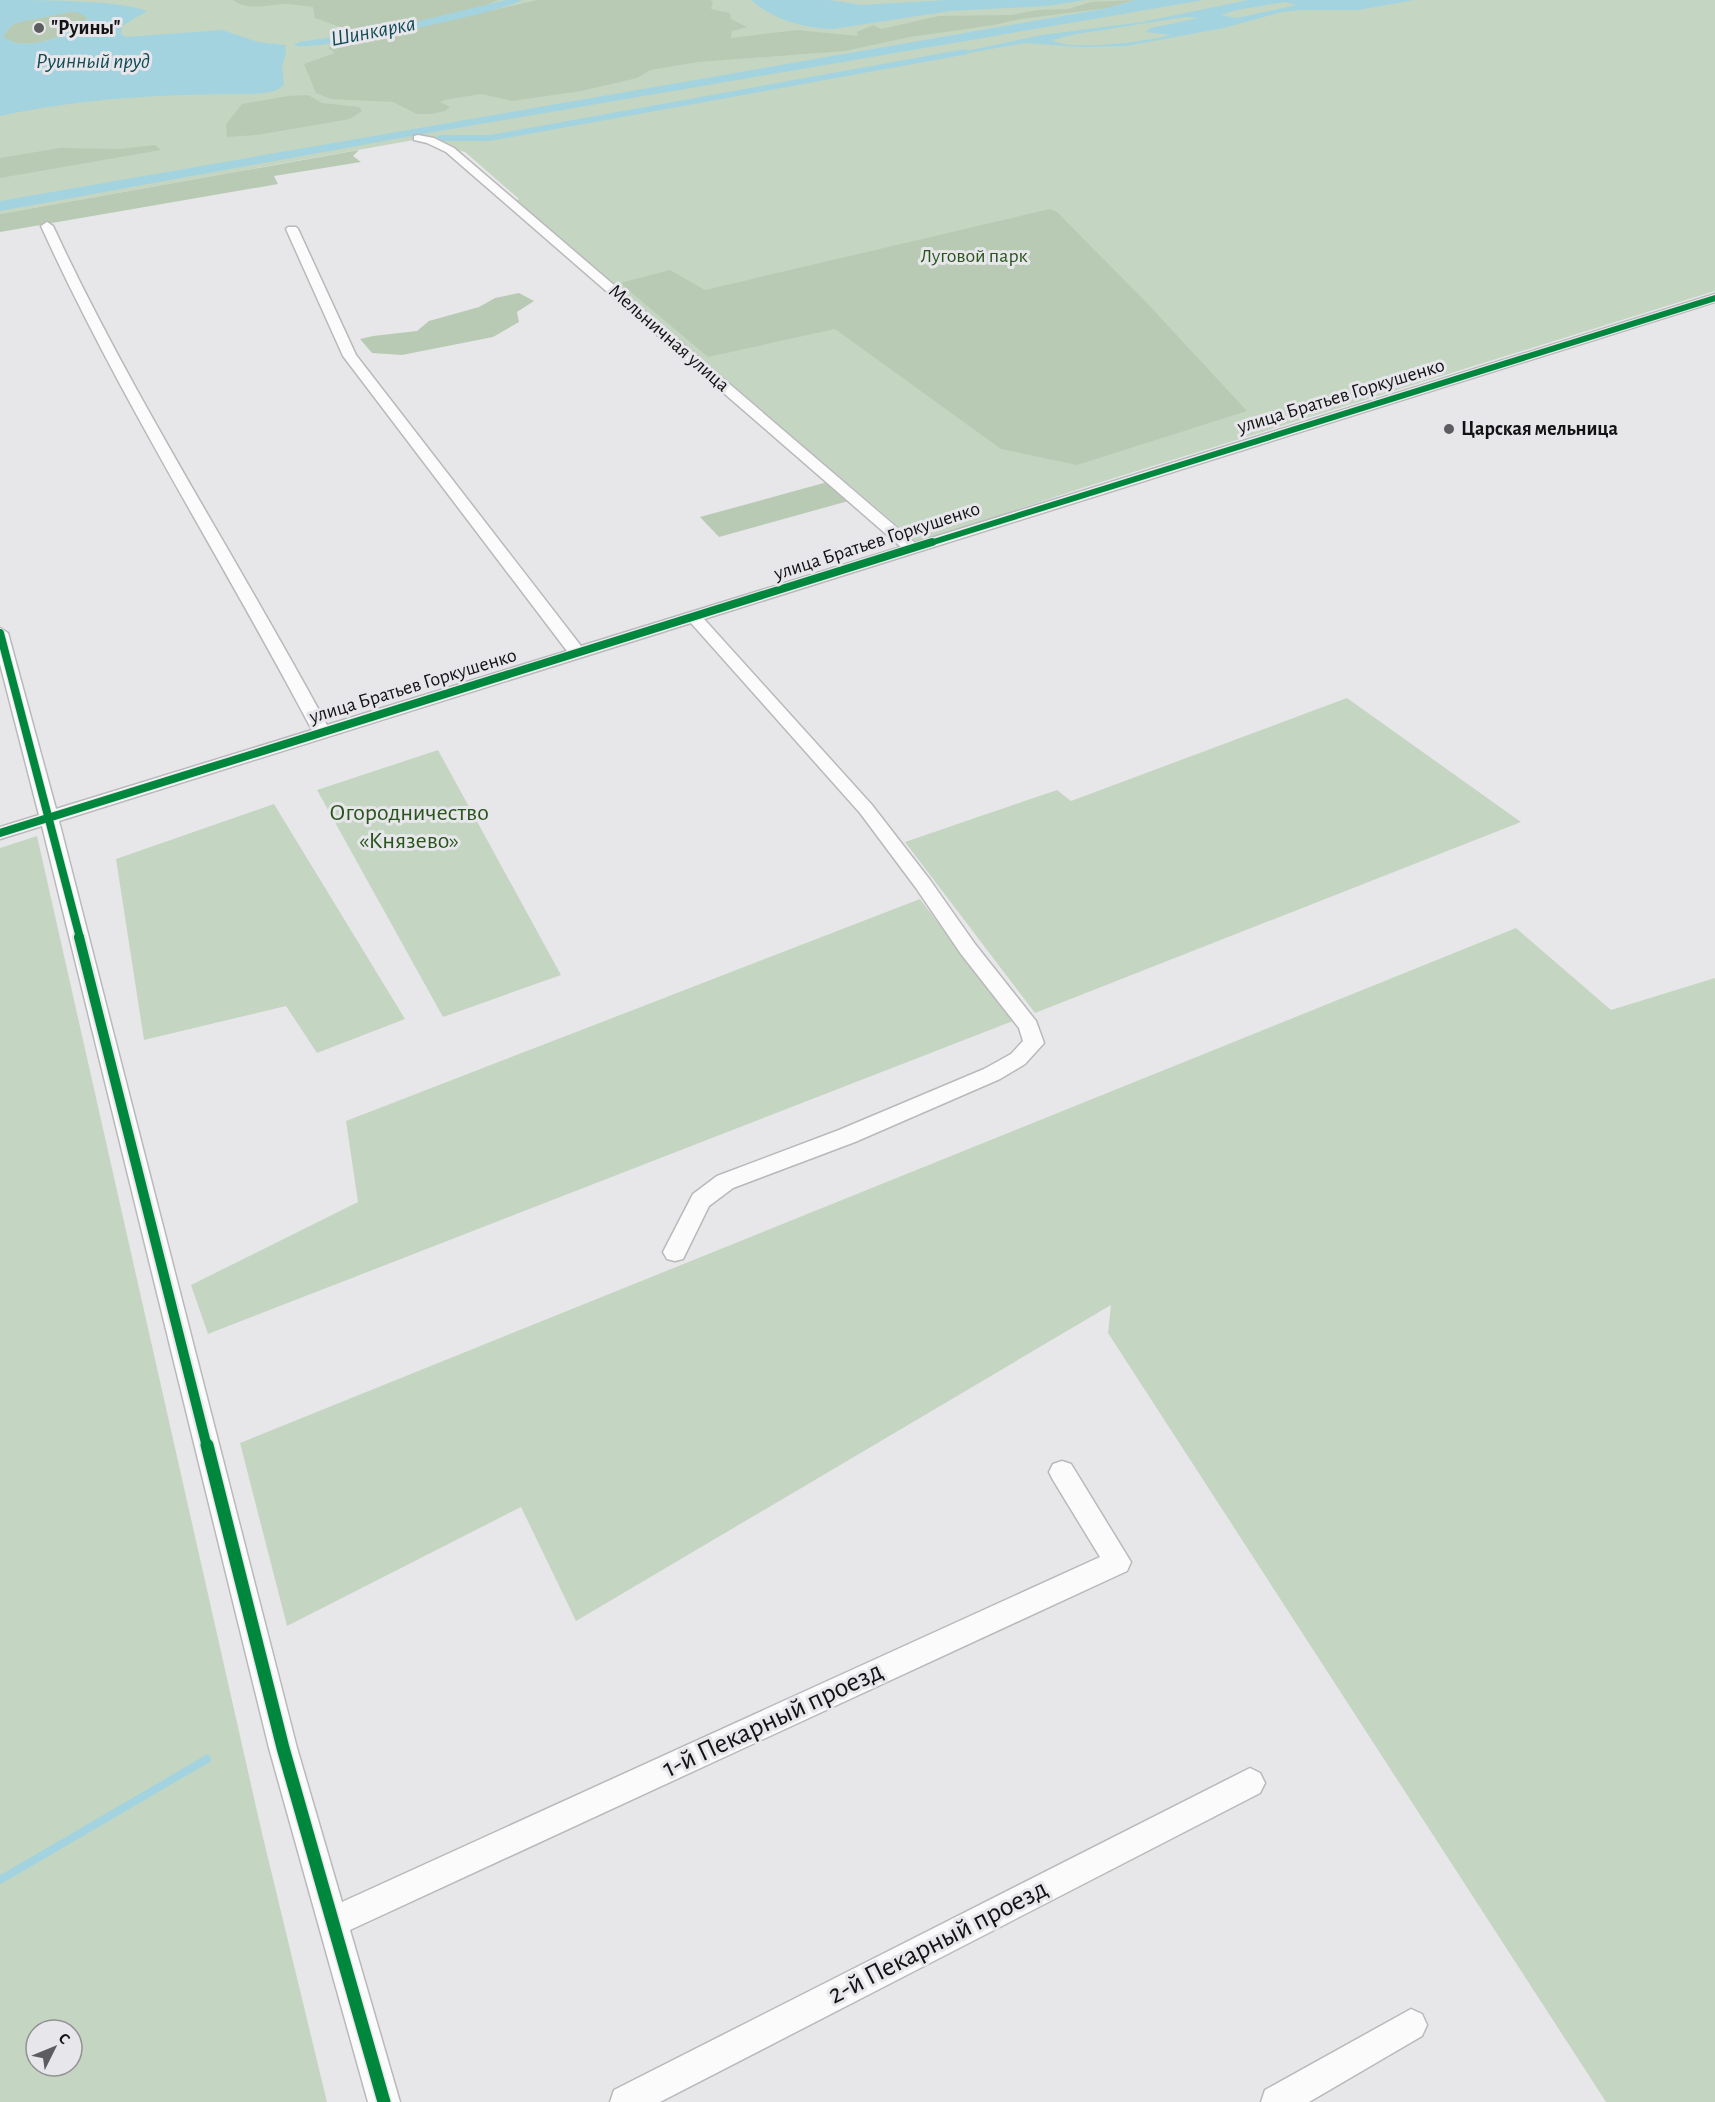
<svg xmlns="http://www.w3.org/2000/svg" width="1715" height="2102" viewBox="0 0 1715 2102" font-family="'Alegreya Sans',sans-serif">
  <style>
    .green { fill: #c4d6c1; fill-rule: evenodd }
    .forest { fill: #b8cab4 }
    .water { fill: #a4d3e0; fill-rule: evenodd }
    .lines { fill: none; stroke-linecap: round; stroke-linejoin: round }
    .stream { stroke: #a4d3e0; stroke-width: 8 }
    .canal { fill: #a4d3e0; fill-rule: evenodd }
    .minor-casing { stroke: #b9b9bb; stroke-width: 3 }
    .minor { fill: #fbfbfc; fill-rule: evenodd }
    .cycleway-far3-casing { stroke: #e6e6eb; stroke-width: 8 }
    .cycleway-far2-casing { stroke: #e6e6eb; stroke-width: 10 }
    .cycleway-far1-casing { stroke: #e6e6eb; stroke-width: 14 }
    .cycleway-casing { stroke: #e6e6eb; stroke-width: 16 }
    .cycleway-far3 { stroke: #00873e; stroke-width: 6 }
    .cycleway-far2 { stroke: #00873e; stroke-width: 8 }
    .cycleway-far1 { stroke: #00873e; stroke-width: 10 }
    .cycleway { stroke: #00873e; stroke-width: 13 }
    .poi-dot { fill: #5d5d5f; stroke: #e6e6eb; stroke-width: 2 }
    .labels { text-anchor: middle; dominant-baseline: central; stroke-width: 6; stroke-linejoin: round; paint-order: stroke }
    .far-poi-label { font-size: 20px; font-weight: bold; fill: #131314; stroke: #e6e6eb; text-anchor: start }
    .far-park-label { font-size: 20px; fill: #28551a; stroke: #e6e6eb }
    .far-street-label { font-size: 20px; fill: #131314; stroke: #e6e6eb }
    .far-water-label { font-size: 22px; font-style: italic; fill: #104b57; stroke: #e6e6eb }
    .park-label { font-size: 24px; fill: #28551a; stroke: #e6e6eb }
    .near-street-label { font-size: 28px; fill: #131314; stroke: #e6e6eb }
  </style>
  <rect width="100%" height="100%" fill="#e7e7ea"/>
  <g class="green">
    <polygon points="0,0 1715,0 1715,291 1076,490 918,543 514,201 519,199 465,152 414,140 0,214"/>
    <polygon points="1347,698 1521,822 1035,1013 905,842 1057,790 1071,801"/>
    <polygon points="438,750 561,975 443,1017 317,790"/>
    <polygon points="274,804 405,1019 317,1053 286,1006 144,1040 116,859"/>
    <path d="M37,836L261,1829L327,2102H0V848ZM36,2030H72V2066H36Z"/>
    <polygon points="920,899 1013,1021 208,1334 191,1285 358,1202 346,1121"/>
    <polygon points="1516,928 1611,1010 1715,978 1715,2102 1606,2102 1108,1333 1111,1305 576,1621 521,1507 287,1626 240,1443"/>
  </g>
  <g class="forest">
    <path d="M233,0H498L480,8L494,10L537,0H710L713,2L711,9L730,13L731,19L747,27L732,31L731,38L797,30L858,36L857,32L873,25L881,29L939,16L1012,15L1037,10L1068,9L1091,2L1135,0L1108,8L1021,19L994,25L910,37L845,51L698,62L650,70L637,78L581,91L512,101L481,94L444,100L440,102L450,107L445,111L431,114H417L393,102L331,99L316,93L304,64L335,53L328,48L332,46L368,37L315,18L313,7C304,6 294,4 284,4C268,5 247,11 233,0Z"/>
    <path d="M71,12H77L88,17C73,35 23,55 2,36L12,25L19,22Z"/>
    <polygon points="308,95 322,103 359,107 362,111 350,119 257,135 227,137 226,124 242,104 288,96"/>
    <polygon points="155,145 161,150 0,178 0,158 60,148 120,149"/>
    <polygon points="359,150 353,156 361,162 274,176 278,184 0,232 0,214"/>
    <polygon points="1050,209 1057,212 1146,302 1247,411 1077,465 1001,449 835,329 708,357 620,283 670,270 705,290"/>
    <polygon points="519,293 534,301 517,312 519,322 493,337 402,355 372,353 360,339 373,336 417,331 429,321 479,307 495,298"/>
    <polygon points="831,481 852,500 719,537 700,517"/>
  </g>
  <g class="water">
    <path d="M0,0C36,0 120,0 147,11L122,26L121,34L126,37L222,30L258,42L285,45L286,54L282,66L284,85C275,94 260,93 249,94C164,94 83,98 0,116ZM71,12H77L88,18C72,35 23,55 3,36L12,25L19,22Z"/>
    <path d="M751,0H829L861,5L947,0H1085L1047,6L950,11L833,29C805,29 772,19 751,0Z"/>
    <polygon points="1135,0 1204,0 428,133 0,211 0,201 1108,8"/>
    <path d="M1248,0H1414L1359,10H1303L1282,12L1224,28L1126,46L1082,47L1025,43L940,58L937,57L1042,35L1142,22ZM1285,2L1296,5L1237,18L1221,15L1237,10ZM1185,17L1199,18L1151,28L1145,32L1171,35C1147,41 1072,52 1052,40L1077,34Z"/>
  </g>
  <g class="lines">
    <polyline class="stream" points="0,1880 207,1759"/>
    <g class="canal">
      <path d="M506,0H522C505,12 306,54 294,45L299,42L382,30Z"/>
      <polygon points="965,49 970,52 968,54 490,141 440,141 435,138 440,135 490,135"/>
    </g>
    <defs>
      <g id="minor">
        <path d="M418,135L434,138L454,148L915,543L1715,294V302L704,619L872,805L930,880L975,944L1036,1021L1044,1043L1025,1064L1000,1079L855,1142L733,1188L709,1206L683,1259L675,1261L667,1259L663,1252L693,1194L717,1176L839,1130L984,1069L1011,1054L1023,1041L1019,1028L961,954L916,888L860,813L691,623L59,821L297,1748L342,1902L1100,1557L1053,1480L1049,1472L1053,1464L1062,1461L1071,1464L1131,1562L1127,1571L350,1930L400,2102H368L269,1748L42,826L0,839V827L39,815L0,664V628L8,633L56,809L312,730C223,561 120,400 41,226L47,222L53,226C133,398 237,558 327,725L567,651L343,356L286,229L288,227H296L298,229L356,355L581,646L901,547L446,152L427,143L414,140V136Z"/>
        <polygon points="1250,1768 1260,1773 1265,1783 1260,1793 660,2102 610,2102 614,2090"/>
        <polygon points="1411,2009 1422,2014 1427,2025 1422,2036 1309,2102 1261,2102 1265,2090"/>
      </g>
    </defs>
    <use href="#minor" class="minor-casing"/>
    <use href="#minor" class="minor"/>
    <defs>
      <polyline id="cycleway-far3" points="927,544 1715,298"/>
      <g id="cycleway-far2">
        <polyline points="0,633 80,938"/>
        <polyline points="0,833 932,542"/>
      </g>
      <polyline id="cycleway-far1" points="79,937 207,1447"/>
      <polyline id="cycleway" points="207,1445 283,1748 384,2102"/>
    </defs>
    <use href="#cycleway-far3" class="cycleway-far3-casing"/>
    <use href="#cycleway-far2" class="cycleway-far2-casing"/>
    <use href="#cycleway-far1" class="cycleway-far1-casing"/>
    <use href="#cycleway" class="cycleway-casing"/>
    <use href="#cycleway-far3" class="cycleway-far3"/>
    <use href="#cycleway-far2" class="cycleway-far2"/>
    <use href="#cycleway-far1" class="cycleway-far1"/>
    <use href="#cycleway" class="cycleway"/>
  </g>
  <g class="poi-dot">
    <circle cx="39" cy="28" r="6"/>
    <circle cx="1449" cy="429" r="6"/>
  </g>
  <g class="labels">
    <g class="far-poi-label">
      <text x="51" y="28">"Руины"</text>
      <text x="1461" y="429">Царская мельница</text>
    </g>
    <g class="far-park-label">
      <text x="974" y="256">Луговой парк</text>
    </g>
    <g class="far-street-label">
      <text transform="translate(669 338) rotate(41)">Мельничная улица</text>
      <text transform="translate(1341 396) rotate(-17)">улица Братьев Горкушенко</text>
      <text transform="translate(877 541) rotate(-18)">улица Братьев Горкушенко</text>
      <text transform="translate(413 686) rotate(-17)">улица Братьев Горкушенко</text>
    </g>
    <g class="far-water-label">
      <text transform="translate(373 31) rotate(-11)">Шинкарка</text>
      <text x="93" y="61">Руинный пруд</text>
    </g>
    <g class="park-label">
      <text x="409" y="813">Огородничество<tspan x="409" dy="28">«Князево»</tspan></text>
    </g>
    <g class="near-street-label">
      <text transform="translate(773 1720) rotate(-25)">1-й Пекарный проезд</text>
      <text transform="translate(938 1942) rotate(-27)">2-й Пекарный проезд</text>
    </g>
  </g>
  <g transform="translate(54 2048) rotate(47)"><circle r="28" fill="#e6e6eb" stroke="#929295" stroke-width="1.5"/>
  <path d="M0-4.5L10 22L0 15L-10 22Z" fill="#5d5d5f"/>
  <text y="-9" font-size="16" font-weight="bold" text-anchor="middle" fill="#131314">С</text>
  </g>
</svg>
